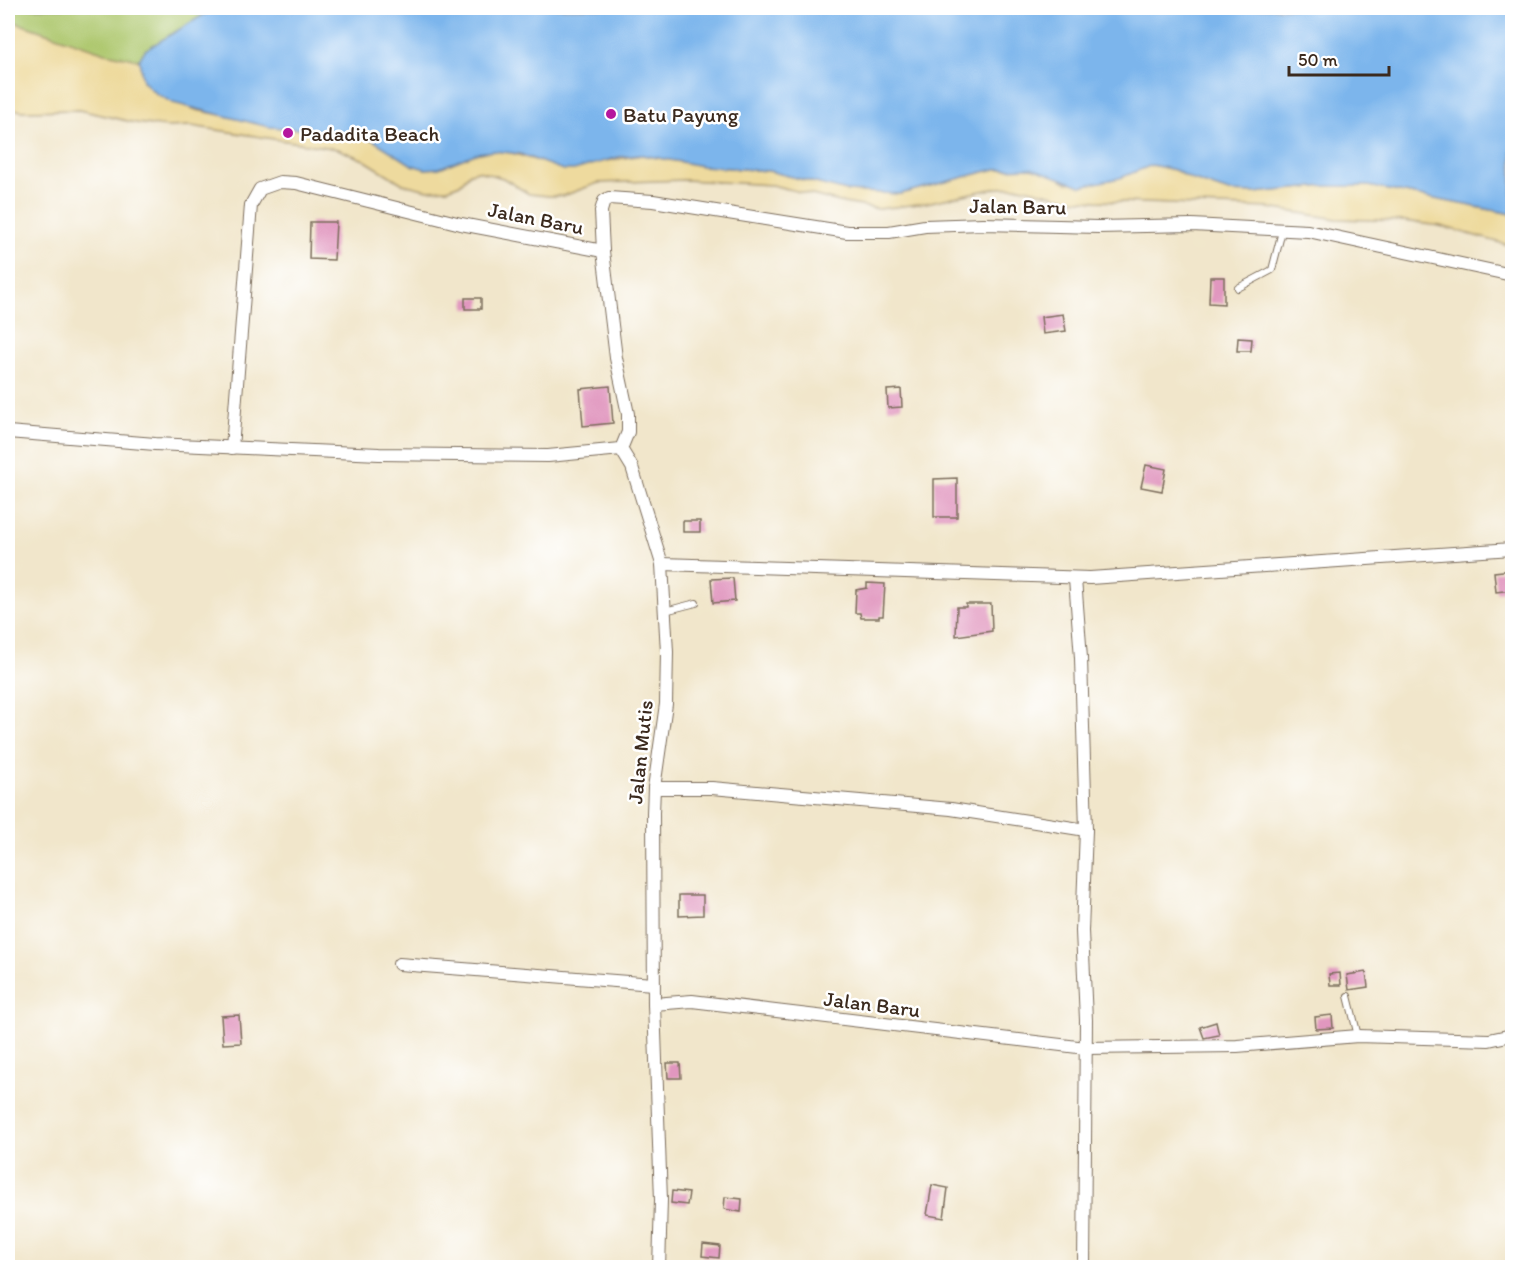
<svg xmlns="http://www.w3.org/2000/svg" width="1520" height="1275" viewBox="0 0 1520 1275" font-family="Itim,sans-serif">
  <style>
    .green { fill: #aec86e; stroke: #747946; stroke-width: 1.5 }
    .sand { fill: #eeda9e; stroke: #94825e; stroke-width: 1.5 }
    .water { fill: #7bb5ec; stroke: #5b7085; stroke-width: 1.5 }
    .building { fill: #e197bf }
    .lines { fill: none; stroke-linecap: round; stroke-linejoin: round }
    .lane-casing { stroke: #7b6c5b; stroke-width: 8 }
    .street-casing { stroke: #7b6c5b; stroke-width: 14 }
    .lane { stroke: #fff; stroke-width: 6 }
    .street { stroke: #fff; stroke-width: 12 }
    .poi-dot { fill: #b5179e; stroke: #fff; stroke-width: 2 }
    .labels { text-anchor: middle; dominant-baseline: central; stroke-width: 5; stroke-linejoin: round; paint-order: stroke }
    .poi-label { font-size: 21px; fill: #3b2a1e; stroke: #fff; text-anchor: start }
    .street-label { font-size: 21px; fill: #3b2a1e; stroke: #fff }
  </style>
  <rect width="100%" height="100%" fill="#fff"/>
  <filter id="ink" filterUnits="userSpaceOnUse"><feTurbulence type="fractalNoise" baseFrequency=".0167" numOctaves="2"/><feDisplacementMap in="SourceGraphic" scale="12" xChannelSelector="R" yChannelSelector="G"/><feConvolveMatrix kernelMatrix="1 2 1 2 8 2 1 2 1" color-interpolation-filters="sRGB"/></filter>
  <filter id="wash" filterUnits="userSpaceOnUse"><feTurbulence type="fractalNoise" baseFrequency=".008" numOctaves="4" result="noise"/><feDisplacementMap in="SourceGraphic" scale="24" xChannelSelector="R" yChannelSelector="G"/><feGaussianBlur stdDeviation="1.35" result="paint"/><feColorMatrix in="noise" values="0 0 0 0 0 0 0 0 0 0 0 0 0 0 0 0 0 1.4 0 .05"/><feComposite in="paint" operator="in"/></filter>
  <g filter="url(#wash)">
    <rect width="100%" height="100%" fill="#f1e6cb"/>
    <polygon class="green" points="8,8 215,8 145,50 139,60 105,53 8,20"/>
    <polygon class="sand" points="8,20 105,53 139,60 144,81 155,93 196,110 249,121 343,132 373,140 425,169 439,168 478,153 493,151 508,152 535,160 588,164 642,155 703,166 769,171 847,191 900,194 995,169 1032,168 1051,173 1068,183 1133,172 1152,165 1175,170 1191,179 1229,192 1254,193 1325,186 1369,186 1512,214 1512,246 1440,226 1404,221 1337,219 1269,208 1097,201 1070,199 1020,187 996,188 926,203 879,209 844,203 772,185 685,180 598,183 563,196 548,196 529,194 503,178 478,171 470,173 460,184 448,189 428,190 403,184 364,160 338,149 191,126 168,127 136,123 79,110 22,111 8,108"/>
    <polygon class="water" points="215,8 1512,8 1512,214 1369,186 1325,186 1254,193 1229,192 1191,179 1175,170 1152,165 1120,178 1081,186 1032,168 995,169 900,194 847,191 769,171 703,166 642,155 619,157 574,170 563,170 520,154 493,151 478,153 439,168 425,169 412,165 373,140 343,132 269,127 173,103 155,93 143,81 139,60 145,50"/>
    <g id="blocks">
      <g class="building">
        <polygon points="310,222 336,222 334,260 309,259"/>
        <polygon points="1210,277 1224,277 1224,304 1209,303"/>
        <rect x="465" y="298" width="16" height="11"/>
        <polygon points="1063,314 1066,331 1043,334 1041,317"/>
        <polygon points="1238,338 1252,339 1251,351 1237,351"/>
        <polygon points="610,386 613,423 583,426 580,389"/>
        <polygon points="901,389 902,407 888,408 887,390"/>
        <polygon points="1146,465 1166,469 1162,491 1141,487"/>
        <polygon points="957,478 957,517 934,517 934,479"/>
        <rect x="683" y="521" width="17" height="11"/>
        <polygon points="1512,570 1512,590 1496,592 1494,572"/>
        <polygon points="733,578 735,601 713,603 711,579"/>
        <polygon points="867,583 885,584 883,616 879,616 879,618 861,618 860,613 855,613 856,590 867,588"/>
        <polygon points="966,604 991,604 992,631 956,636 957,607 966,607"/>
        <polygon points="679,895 703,895 703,915 679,916"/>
        <polygon points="1366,972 1368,987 1349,990 1347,975"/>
        <polygon points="1340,973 1341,985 1330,985 1329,974"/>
        <polygon points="239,1015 241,1043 223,1044 221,1016"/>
        <polygon points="1332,1015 1333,1028 1316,1029 1315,1017"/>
        <polygon points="1216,1022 1219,1035 1204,1038 1200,1027"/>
        <polygon points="667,1063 680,1063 681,1078 668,1078"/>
        <polygon points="932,1185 948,1188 944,1218 927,1215"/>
        <polygon points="672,1191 689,1193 687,1205 671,1203"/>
        <polygon points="725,1197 742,1199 741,1212 724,1209"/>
        <polygon points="703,1244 720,1246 719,1258 702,1256"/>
      </g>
    </g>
  </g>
  <g filter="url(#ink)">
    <use href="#blocks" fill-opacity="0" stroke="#7b6c5b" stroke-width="1.5"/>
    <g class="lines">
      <defs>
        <g id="lane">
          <polyline points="1238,288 1272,270 1282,231"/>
          <polyline points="665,611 696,603"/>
          <polyline points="1348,996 1358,1036"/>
        </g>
        <g id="street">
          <polyline points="8,432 155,444 379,454 548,456 621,449"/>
          <polyline points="232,448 251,205 260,189 280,182 296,183 461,224 603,251"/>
          <polyline points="621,449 628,432 628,414 616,358 603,251 601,211 604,201 609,198 653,201 847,232 889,232 925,226 983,224 1098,227 1192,225 1308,231 1512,275"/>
          <polyline points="621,449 632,467 662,564 667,652 666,704 654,788 653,813 654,1004 661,1200 659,1268"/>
          <polyline points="662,564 1090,578 1512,549"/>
          <polyline points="1075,579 1081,658 1086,830 1082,931 1086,1020 1084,1268"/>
          <polyline points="654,788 712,788 951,809 1086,830"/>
          <polyline points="399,964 653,984"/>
          <polyline points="654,1004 692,1001 1086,1048 1237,1046 1358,1036 1489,1040 1512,1035"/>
        </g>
      </defs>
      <use href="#lane" class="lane-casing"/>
      <use href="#street" class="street-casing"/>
      <use href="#lane" class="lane"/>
      <use href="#street" class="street"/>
    </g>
  </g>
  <g class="poi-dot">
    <circle cx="611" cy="114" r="6"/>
    <circle cx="288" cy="133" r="6"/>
  </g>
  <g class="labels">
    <g class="poi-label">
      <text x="623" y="114">Batu Payung</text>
      <text x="300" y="133">Padadita Beach</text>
    </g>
    <g class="street-label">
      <text transform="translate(1018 206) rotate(1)">Jalan Baru</text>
      <text transform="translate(536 218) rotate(11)">Jalan Baru</text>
      <text transform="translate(640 752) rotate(-84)">Jalan Mutis</text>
      <text transform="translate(872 1004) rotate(7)">Jalan Baru</text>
    </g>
  </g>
  <rect width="1520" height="1275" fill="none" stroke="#fff" stroke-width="30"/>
  <path d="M1289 66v9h100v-9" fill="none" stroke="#3b2a1e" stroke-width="3"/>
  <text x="1298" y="66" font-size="18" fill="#3b2a1e" stroke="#ffffff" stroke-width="4.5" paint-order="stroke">50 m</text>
</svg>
